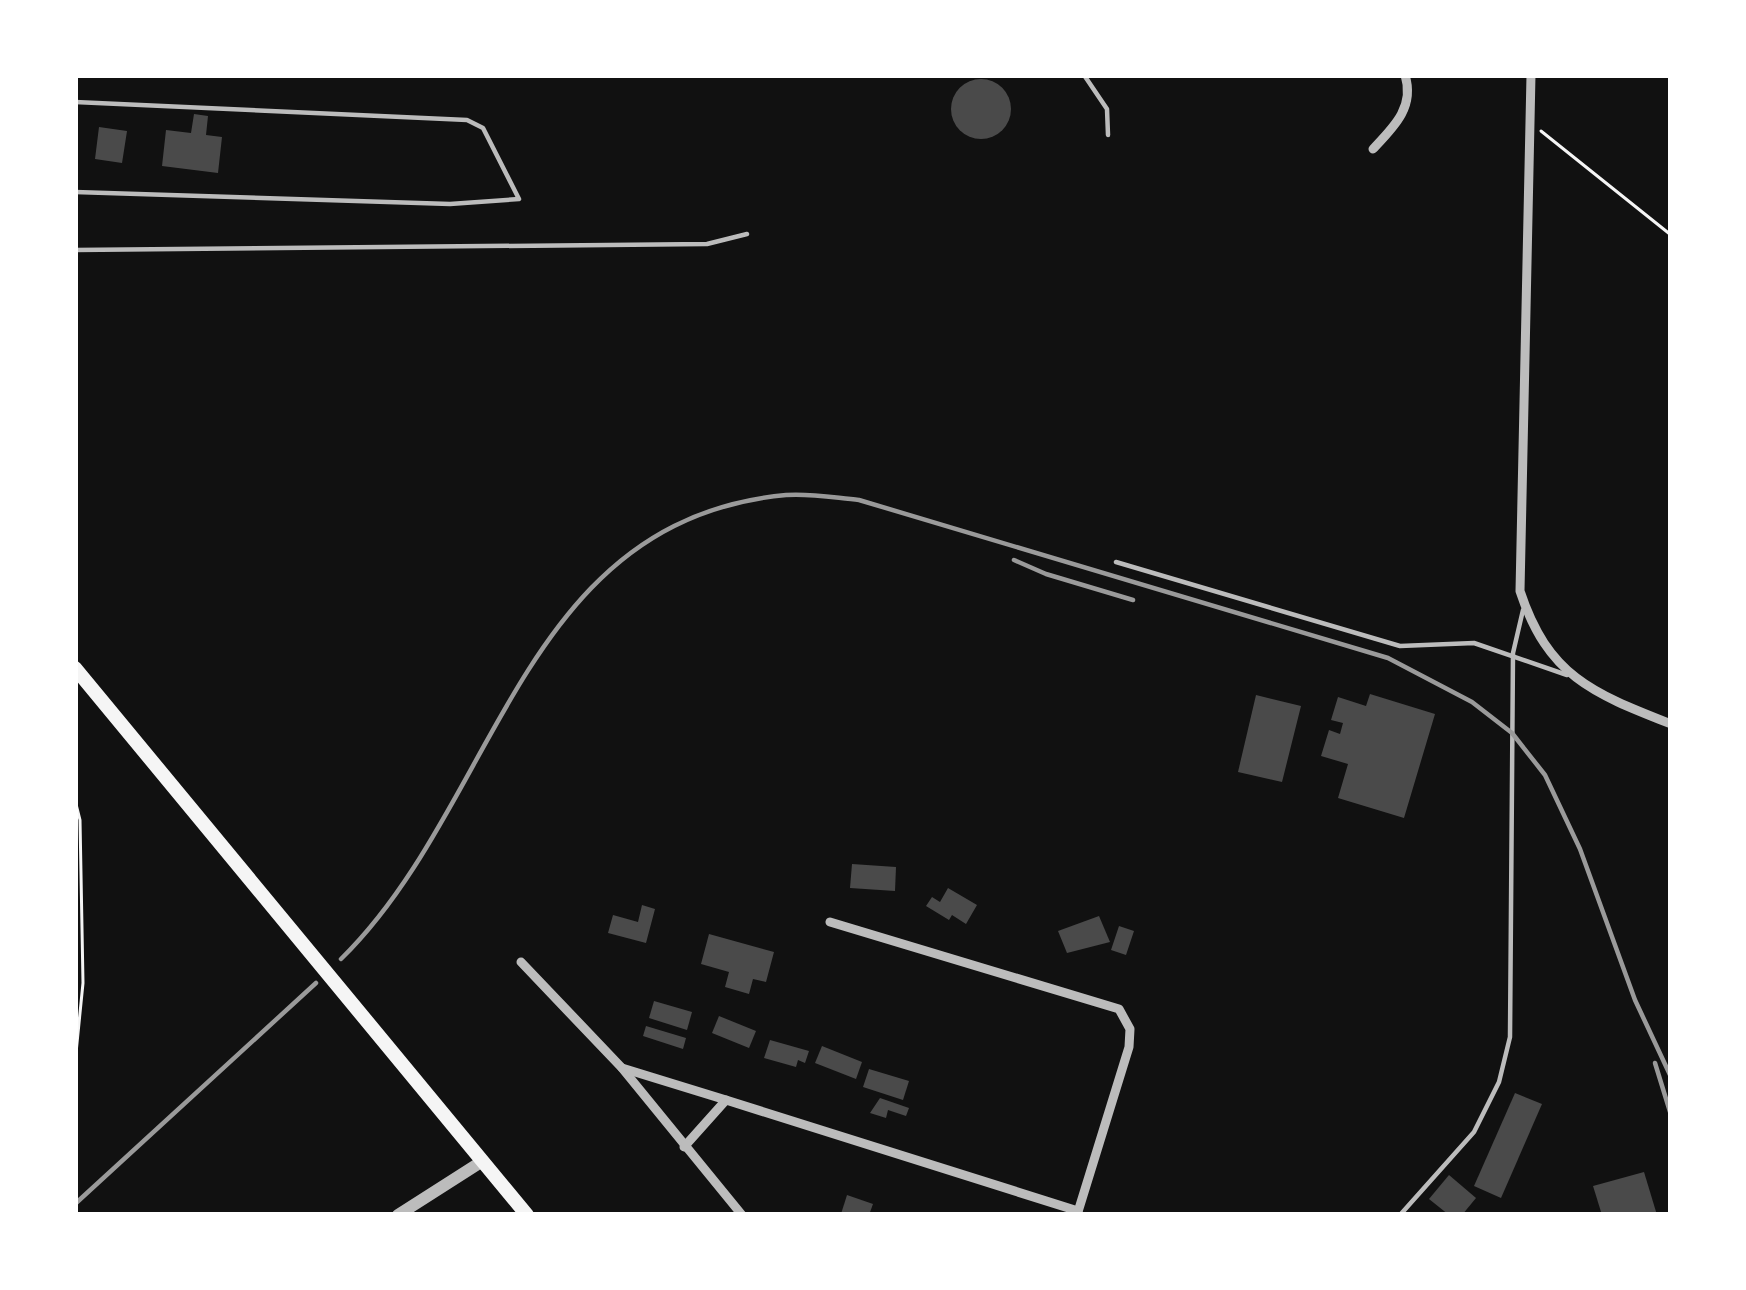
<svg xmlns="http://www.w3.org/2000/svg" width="1746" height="1290" viewBox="0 0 1746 1290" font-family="'Space Grotesk',sans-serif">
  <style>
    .building { fill: #4a4a4a }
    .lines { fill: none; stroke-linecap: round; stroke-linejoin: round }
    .path { stroke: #f5f5f5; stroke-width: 3 }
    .service { stroke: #bcbcbc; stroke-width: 4.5 }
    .minor { stroke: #bcbcbc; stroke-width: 9 }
    .tertiary { stroke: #bcbcbc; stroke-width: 12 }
    .secondary { stroke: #f5f5f5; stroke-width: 14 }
    .rail { stroke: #9a9a9a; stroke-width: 4.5 }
  </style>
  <rect width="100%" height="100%" fill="#111"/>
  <g class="building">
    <circle cx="981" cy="109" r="30"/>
    <polygon points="194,114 208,116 206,135 222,137 218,173 162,166 166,130 191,133"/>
    <polygon points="99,127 127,131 122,163 95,159"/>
    <polygon points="1370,694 1435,714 1404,818 1338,798 1348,764 1321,756 1329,730 1340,734 1343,723 1331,720 1338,697 1366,706"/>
    <polygon points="1256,695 1301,706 1282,782 1238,772"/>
    <polygon points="852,864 896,867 895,891 850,888"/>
    <polygon points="948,888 977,905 966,924 952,915 949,920 926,906 932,897 940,902"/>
    <polygon points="642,905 655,909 646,943 608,933 613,915 638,922"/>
    <polygon points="1099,916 1110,942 1067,953 1058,931"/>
    <polygon points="1119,926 1134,931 1126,955 1111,950"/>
    <polygon points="709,934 774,952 766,982 753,979 749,994 725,987 729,972 701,964"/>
    <polygon points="654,1001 692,1012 687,1030 649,1018"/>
    <polygon points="719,1016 756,1031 749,1048 712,1033"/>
    <polygon points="646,1026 686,1038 683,1049 643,1036"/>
    <polygon points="770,1040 809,1051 805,1063 798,1060 796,1067 764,1058"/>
    <polygon points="822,1046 862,1062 856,1079 815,1063"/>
    <polygon points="869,1069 909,1081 903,1100 863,1087"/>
    <polygon points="1515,1093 1542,1104 1501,1198 1474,1186"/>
    <polygon points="880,1098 909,1108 906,1116 888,1110 886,1118 870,1113"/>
    <polygon points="1644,1172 1657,1215 1602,1215 1593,1186"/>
    <polygon points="1449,1175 1476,1198 1462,1215 1449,1215 1429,1199"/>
    <polygon points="847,1195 873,1204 869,1215 841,1214"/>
  </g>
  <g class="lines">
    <g class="path">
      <polyline points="1541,131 1671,235"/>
      <polyline points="75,800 80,820 83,983 75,1063"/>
    </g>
    <g class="service">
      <polyline points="1084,75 1107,109 1108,135"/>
      <polyline points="75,102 467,120 483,128 519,199 450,204 75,192"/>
      <polyline points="75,250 707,244 747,234"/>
      <polyline points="1116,562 1400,646 1474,643 1567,675"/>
      <polyline points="1400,1215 1474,1132 1499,1082 1510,1037 1513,653 1523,610"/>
    </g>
    <g class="minor">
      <path d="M1531,75L1520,591C1548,676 1592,693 1671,724"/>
      <path d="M1373,149C1394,127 1415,107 1405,75"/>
      <polyline points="830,922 1119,1009 1130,1029 1129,1047 1077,1215"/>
      <polyline points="521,962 622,1068 742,1215"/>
      <polyline points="622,1068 726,1100"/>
      <polyline points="684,1147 726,1100 1078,1211"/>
    </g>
    <polyline class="tertiary" points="398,1215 481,1162"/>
    <polyline class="secondary" points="75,668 527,1215"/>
    <g class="rail">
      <polyline points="1014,560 1046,574 1133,600"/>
      <path d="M341,959C500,803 520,520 786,495C810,493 836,498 859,500L1388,658L1472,702L1512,733L1545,775L1580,849L1635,1000L1671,1077"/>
      <polyline points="1655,1063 1671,1115"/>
      <polyline points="75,1204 316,983"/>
    </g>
  </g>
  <rect width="1746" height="1290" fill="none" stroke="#ffffff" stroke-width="156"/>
</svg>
